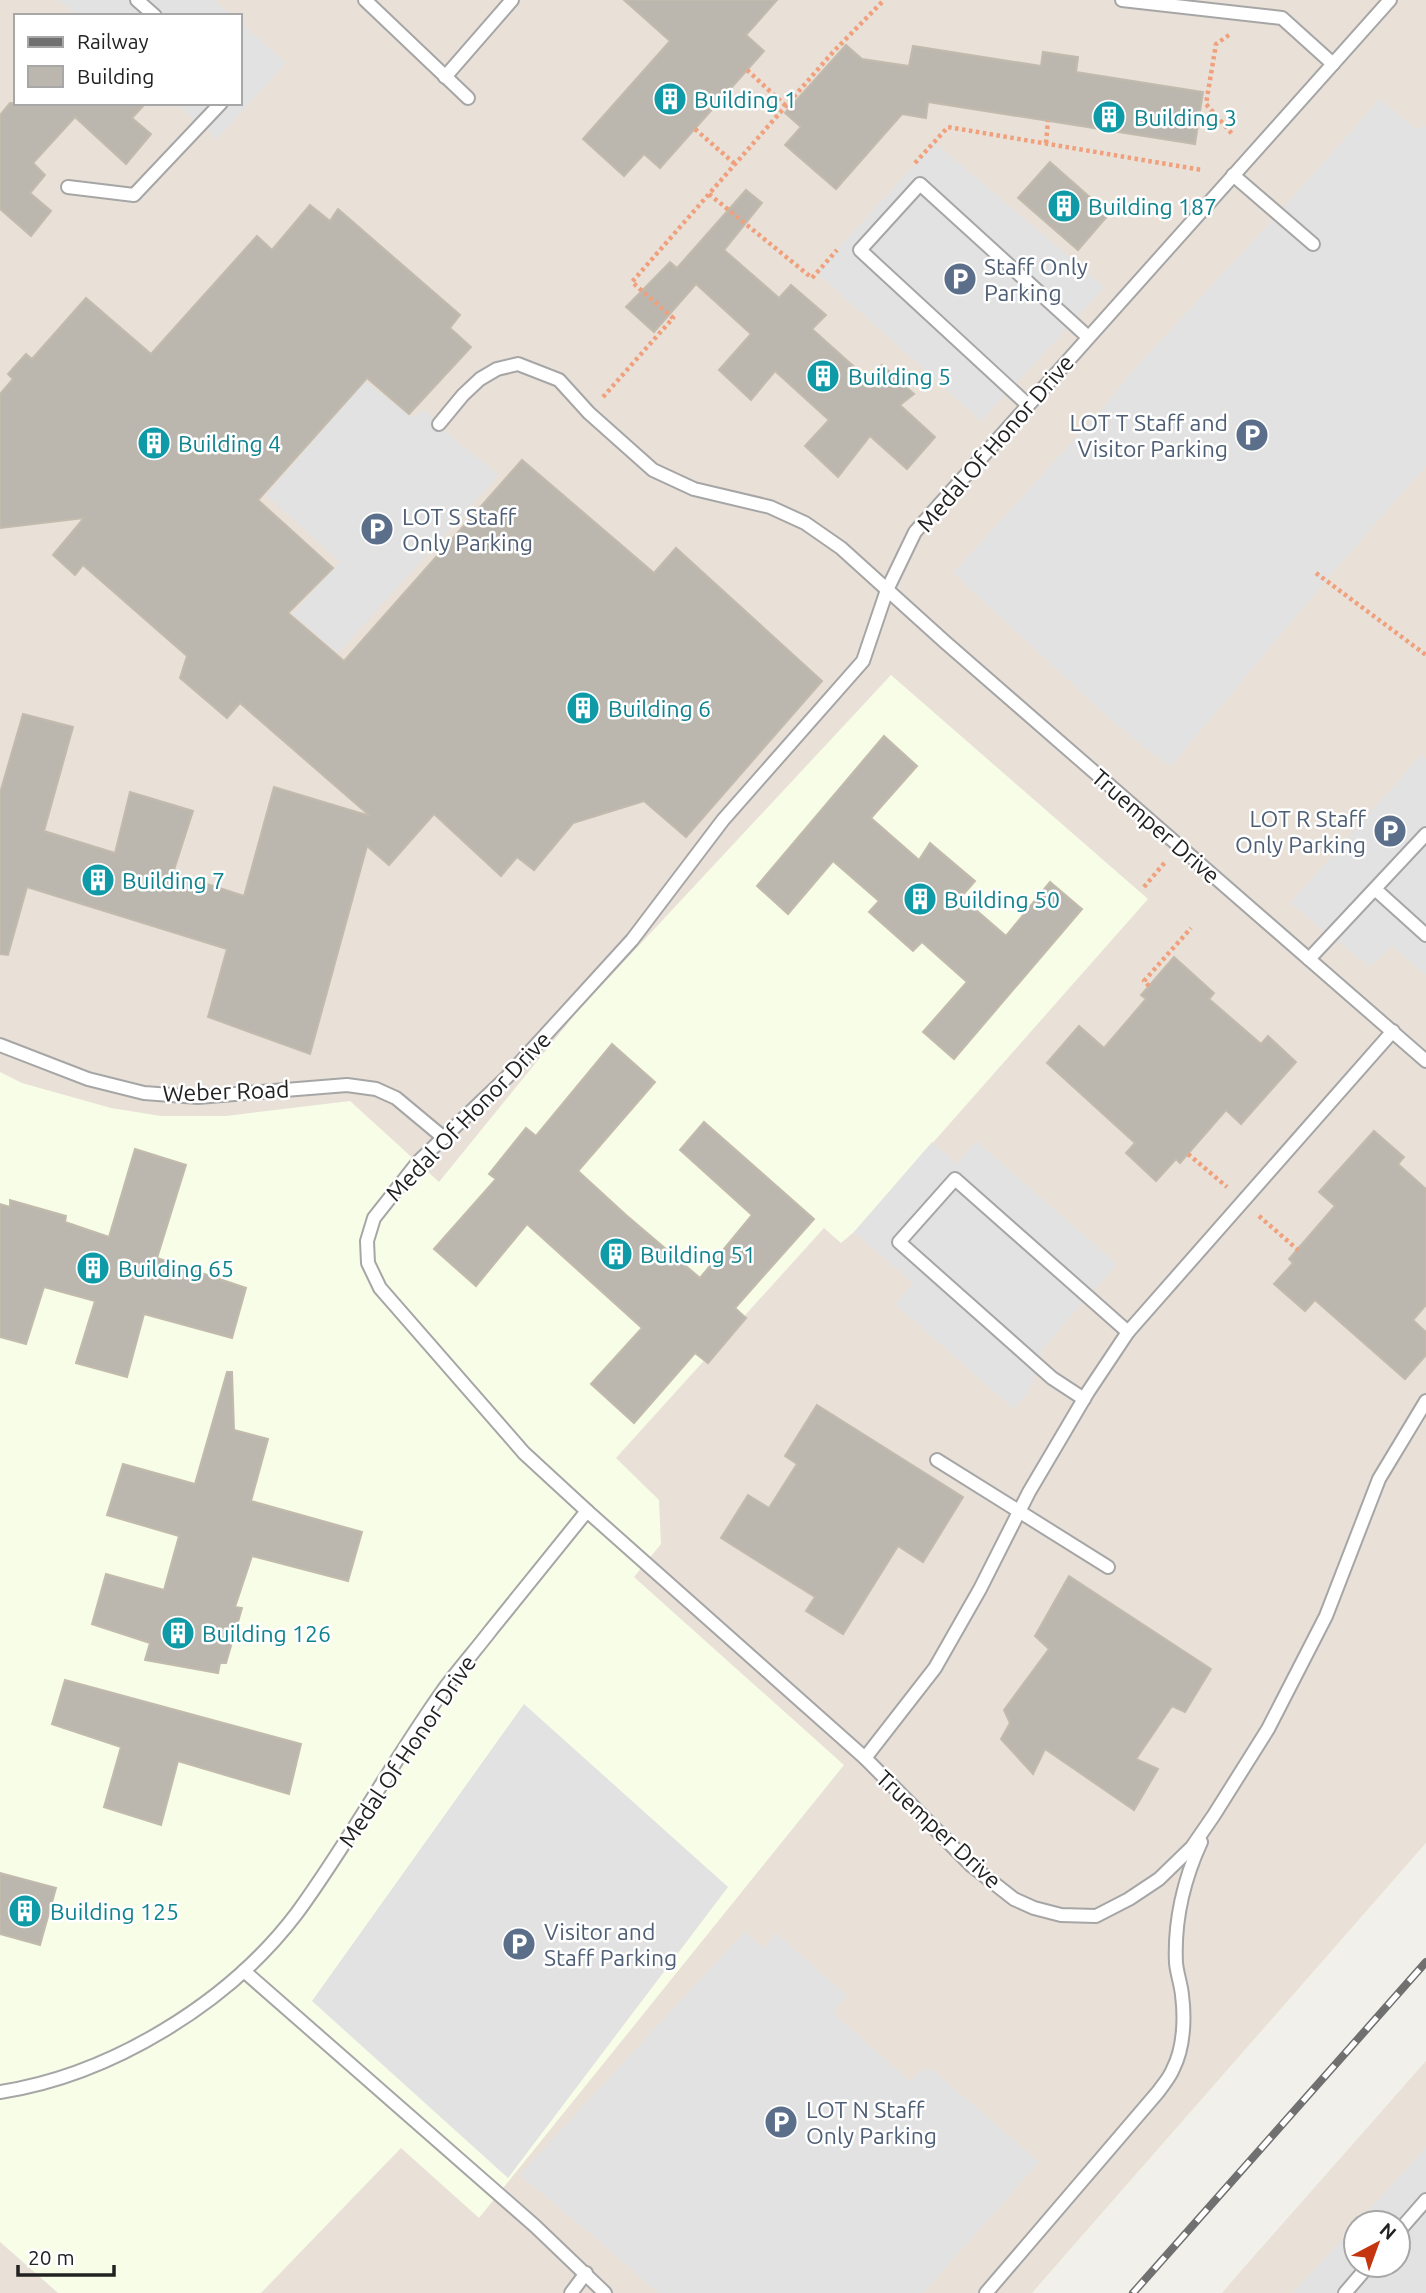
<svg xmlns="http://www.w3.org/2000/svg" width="1426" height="2293" viewBox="0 0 1426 2293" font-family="Ubuntu,sans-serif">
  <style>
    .education { fill: #f8fde7; fill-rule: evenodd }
    .military { fill: #e9e0d7; fill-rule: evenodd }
    .parking { fill: #e2e2e2 }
    .building { fill: #bbb7af; stroke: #c2bbad; stroke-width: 2 }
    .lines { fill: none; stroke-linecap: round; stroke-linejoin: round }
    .lane-casing { stroke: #a6a6a6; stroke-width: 16 }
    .path { stroke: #f0a07c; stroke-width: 4.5; stroke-dasharray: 3.5 3.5; stroke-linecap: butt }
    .lane { stroke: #fff; stroke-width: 12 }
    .rail-casing { stroke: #707070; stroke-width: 8 }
    .rail { stroke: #fff; stroke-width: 5; stroke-dasharray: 16; stroke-linecap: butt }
    .labels { text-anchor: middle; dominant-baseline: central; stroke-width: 5; stroke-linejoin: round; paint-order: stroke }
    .culture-label { font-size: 23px; fill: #0d838f; stroke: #fff; text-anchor: start }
    .service-label { font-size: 23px; fill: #4e5e75; stroke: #fff; text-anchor: start }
    .street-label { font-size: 23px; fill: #222; stroke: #fff }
  </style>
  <rect width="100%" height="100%" fill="#f1f0ea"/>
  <path class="education" d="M0,0H1426V1843L1032,2293H58L0,2242ZM16,16H240V103H16Z"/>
  <g class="military">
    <path d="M0,0H1426V1843L1032,2293H261L401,2148L479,2218L844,1765L634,1577L661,1544L659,1500L616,1458L824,1228L841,1243L854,1232L1148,899L891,675L577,1012L439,1182L350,1101L226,1116H161L111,1108L22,1083L0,1072ZM16,16H240V103H16Z"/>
    <path d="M1426,2061V2293H1222L1247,2264ZM1356,2223H1398V2265H1356Z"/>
    <polygon points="0,2242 58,2293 0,2293"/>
  </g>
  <g class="parking">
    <polygon points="59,0 214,0 232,16 77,16"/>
    <polygon points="240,22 286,63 217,139 176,103 240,103"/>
    <polygon points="1380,99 1416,129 1426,126 1426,466 1321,586 1171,766 1144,747 1110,719 953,573 1107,403 1135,368 1264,229"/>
    <polygon points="935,143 1105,287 981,421 816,272"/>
    <polygon points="365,381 412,417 424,410 455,440 499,475 338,653 292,614 340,562 266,495"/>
    <polygon points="1421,755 1426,759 1426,975 1392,946 1370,967 1290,903"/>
    <polygon points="976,1141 1117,1264 1043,1348 1030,1389 1014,1409 895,1304 913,1283 854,1232 932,1142 957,1163"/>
    <polygon points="524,1704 728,1887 508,2178 312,2001"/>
    <polygon points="745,1931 763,1949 776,1933 847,1996 833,2013 910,2081 924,2068 934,2071 1039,2162 923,2293 658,2293 590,2233 519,2175"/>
    <polygon points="1426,2147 1426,2293 1293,2293 1356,2224 1356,2265 1398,2265 1398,2223 1357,2223"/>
  </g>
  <g class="building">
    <polygon points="624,0 777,0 746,35 764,51 660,168 644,154 624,176 583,139 670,41"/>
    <polygon points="846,45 862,59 909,66 913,46 1041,66 1043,52 1078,57 1076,72 1203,92 1195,144 928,102 926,118 902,114 836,189 785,145 801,127 785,113"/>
    <polygon points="10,103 146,103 132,118 151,134 126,164 75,117 33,163 45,175 30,193 51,211 31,236 0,209 0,115"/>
    <polygon points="1050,162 1109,214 1078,250 1018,198"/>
    <polygon points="746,190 762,203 724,250 779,298 791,285 826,315 812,329 870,381 882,365 914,394 900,405 935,437 907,469 870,436 838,477 805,446 829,420 775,371 751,400 719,370 751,334 696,284 654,332 626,307 670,262 677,268"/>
    <polygon points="310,205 330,221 338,209 460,315 450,328 471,347 409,414 367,378 258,500 333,568 288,613 344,661 522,460 654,573 676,548 822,681 686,837 644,801 573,823 534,870 517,857 501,876 434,814 389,865 367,846 310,1054 208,1017 227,949 27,887 8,955 0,954 0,793 23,714 73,727 44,831 115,853 130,792 193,811 173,873 244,896 274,787 370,816 240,703 227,718 180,678 187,656 83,565 75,575 53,555 84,518 0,528 0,394 13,379 8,374 26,354 32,359 86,298 151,354 257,236 272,250"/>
    <polygon points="884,736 917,766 871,818 919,860 930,843 975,881 961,897 1006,936 1050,882 1082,909 954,1059 923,1032 967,982 922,942 913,951 869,912 879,901 833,861 788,914 757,886"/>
    <polygon points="1174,957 1214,993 1209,999 1261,1044 1268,1036 1296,1062 1241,1124 1226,1110 1180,1163 1176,1159 1156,1181 1126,1153 1135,1143 1047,1063 1079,1026 1104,1048 1146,999 1141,995"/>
    <polygon points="612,1044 655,1082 578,1171 626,1215 700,1278 752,1215 680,1150 704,1122 814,1219 735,1308 746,1318 708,1363 695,1353 634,1423 591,1384 642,1328 527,1224 476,1286 434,1249 496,1179 489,1174 526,1128 536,1136"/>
    <polygon points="1374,1131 1404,1157 1398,1164 1426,1189 1426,1305 1413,1320 1426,1332 1426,1355 1405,1379 1315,1300 1305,1311 1274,1284 1293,1263 1289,1259 1335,1206 1319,1192"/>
    <polygon points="135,1149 186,1165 157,1258 246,1288 232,1338 144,1314 127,1377 76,1363 95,1301 44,1287 26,1344 0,1337 0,1204 10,1207 10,1200 66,1216 65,1222 109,1237"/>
    <polygon points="227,1372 232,1372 234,1430 268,1439 251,1501 362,1532 348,1581 252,1556 235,1607 242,1608 226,1663 220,1663 218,1673 145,1660 150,1643 92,1624 106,1574 164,1590 179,1536 107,1515 123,1464 195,1484"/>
    <polygon points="817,1405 963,1497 923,1562 898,1546 843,1634 806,1611 815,1597 721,1538 748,1495 769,1508 797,1464 785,1456"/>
    <polygon points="1069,1576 1211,1669 1185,1712 1172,1706 1136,1759 1158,1769 1134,1810 1045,1749 1033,1774 1001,1739 1010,1723 1004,1710 1049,1649 1035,1636"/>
    <polygon points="65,1680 301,1744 289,1794 178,1761 161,1825 104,1807 121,1747 52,1724"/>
    <polygon points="0,1873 56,1888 40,1945 0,1934"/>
  </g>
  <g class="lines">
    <defs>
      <g id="lane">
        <polyline points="137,0 155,16"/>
        <polyline points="365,0 468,98"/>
        <polyline points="1122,0 1282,18 1333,64"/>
        <polyline points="445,77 512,0"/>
        <polyline points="1233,175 1313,244"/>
        <polyline points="68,187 134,195 221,103"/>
        <polyline points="1028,405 860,250 920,184 1088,337"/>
        <polyline points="439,424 463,395 480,379 497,369 518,364 559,380 589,413 653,470 694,489 770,507 805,523 841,548 945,642 1426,1061"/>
        <polyline points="1375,889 1426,935"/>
        <polyline points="1309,959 1426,834"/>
        <polyline points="0,1045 88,1079 144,1093 198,1097 347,1085 376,1089 396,1098 444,1138"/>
        <polyline points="1084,1399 1052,1378 899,1242 955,1179 1128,1332"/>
        <polyline points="937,1460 1108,1567"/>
        <polyline points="587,1511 865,1758 972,1866 1014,1899 1034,1908 1061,1915 1096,1916 1129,1899 1159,1879 1192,1847 1214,1815 1268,1729 1326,1616 1379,1479 1426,1401"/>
        <polyline points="865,1758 935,1668 980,1589 1029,1492 1088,1392 1128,1332 1393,1031"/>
        <polyline points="244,1971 535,2226 605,2293"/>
        <path d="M0,2092C111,2075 229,2003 297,1913C349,1842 391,1764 442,1692C457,1671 475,1651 491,1630C523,1590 555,1551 587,1511L524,1453L380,1288L368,1263L367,1241L374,1218L419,1161L507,1077L632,940L723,820L863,661L887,590L915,532L1390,0"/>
        <polyline points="1398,2232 1426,2200"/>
        <polyline points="571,2293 586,2273"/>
        <path d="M986,2293L1158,2092C1163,2085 1170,2077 1173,2069C1184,2048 1185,2018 1182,1995C1181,1984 1177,1974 1176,1963C1174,1922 1184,1879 1201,1842"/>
        <polyline points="1345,2293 1369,2265"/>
      </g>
    </defs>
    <use href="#lane" class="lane-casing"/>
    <g class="path">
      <polyline points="1229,35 1216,44 1206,104 1233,135"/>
      <polyline points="747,70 786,106"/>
      <polyline points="695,129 735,164"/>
      <polyline points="1046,143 1048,121"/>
      <polyline points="915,163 948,127 1202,170"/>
      <polyline points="709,194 812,278 837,250"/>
      <polyline points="603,397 673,318 632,282 833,52 884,0"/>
      <polyline points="1316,573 1426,655"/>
      <polyline points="1144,887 1166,861"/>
      <polyline points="1149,986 1144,981 1191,928"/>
      <polyline points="1188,1154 1227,1187"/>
      <polyline points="1259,1216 1298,1250"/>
    </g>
    <use href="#lane" class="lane"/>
    <defs>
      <polyline id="rail" points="1133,2293 1426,1962"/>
    </defs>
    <use href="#rail" class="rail-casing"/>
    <use href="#rail" class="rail"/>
  </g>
  <defs>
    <symbol id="building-disc" viewBox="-11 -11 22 22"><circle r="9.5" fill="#0f9aa8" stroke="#fff"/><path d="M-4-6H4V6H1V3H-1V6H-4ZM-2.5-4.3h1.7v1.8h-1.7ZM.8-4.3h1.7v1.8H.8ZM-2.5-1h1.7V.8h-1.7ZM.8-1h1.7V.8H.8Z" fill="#fff"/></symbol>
    <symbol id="parking-disc" viewBox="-11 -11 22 22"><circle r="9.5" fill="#5c6f8a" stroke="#fff"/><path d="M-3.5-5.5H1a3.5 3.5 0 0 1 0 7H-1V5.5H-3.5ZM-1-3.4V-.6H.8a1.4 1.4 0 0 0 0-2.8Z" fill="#fff"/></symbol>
  </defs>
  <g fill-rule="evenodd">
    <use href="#building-disc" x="651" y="80" width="38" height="38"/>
    <use href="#building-disc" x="1090" y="98" width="38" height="38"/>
    <use href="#building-disc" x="1045" y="187" width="38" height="38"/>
    <use href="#parking-disc" x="941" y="260" width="38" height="38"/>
    <use href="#building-disc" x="804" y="357" width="38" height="38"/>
    <use href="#parking-disc" x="1233" y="416" width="38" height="38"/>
    <use href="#building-disc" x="135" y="424" width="38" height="38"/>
    <use href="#parking-disc" x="358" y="510" width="38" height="38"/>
    <use href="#building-disc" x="564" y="689" width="38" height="38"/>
    <use href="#parking-disc" x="1371" y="812" width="38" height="38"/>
    <use href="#building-disc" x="79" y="861" width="38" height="38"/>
    <use href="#building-disc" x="901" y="880" width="38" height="38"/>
    <use href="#building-disc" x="597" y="1235" width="38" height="38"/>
    <use href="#building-disc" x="74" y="1249" width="38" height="38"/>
    <use href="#building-disc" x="159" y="1614" width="38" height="38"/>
    <use href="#building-disc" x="6" y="1892" width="38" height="38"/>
    <use href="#parking-disc" x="500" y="1925" width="38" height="38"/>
    <use href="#parking-disc" x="762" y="2103" width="38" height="38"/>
  </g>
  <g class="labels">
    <g class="culture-label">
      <text x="694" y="99">Building 1</text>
      <text x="1134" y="117">Building 3</text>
      <text x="1088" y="206">Building 187</text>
      <text x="848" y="376">Building 5</text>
      <text x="178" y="443">Building 4</text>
      <text x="608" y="708">Building 6</text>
      <text x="122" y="880">Building 7</text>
      <text x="944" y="899">Building 50</text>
      <text x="640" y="1254">Building 51</text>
      <text x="118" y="1268">Building 65</text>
      <text x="202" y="1633">Building 126</text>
      <text x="50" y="1911">Building 125</text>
    </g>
    <g class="service-label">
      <text x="984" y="266">Staff Only<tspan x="984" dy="26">Parking</tspan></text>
      <text x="1228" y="422" text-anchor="end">LOT T Staff and<tspan x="1228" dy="26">Visitor Parking</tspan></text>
      <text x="402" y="516">LOT S Staff<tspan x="402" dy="26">Only Parking</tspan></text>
      <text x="1366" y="818" text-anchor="end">LOT R Staff<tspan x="1366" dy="26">Only Parking</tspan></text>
      <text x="544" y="1931">Visitor and<tspan x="544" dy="26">Staff Parking</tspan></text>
      <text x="806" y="2109">LOT N Staff<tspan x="806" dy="26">Only Parking</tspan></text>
    </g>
    <g class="street-label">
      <text transform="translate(995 443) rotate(-49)">Medal Of Honor Drive</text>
      <text transform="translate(1156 826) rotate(41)">Truemper Drive</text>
      <text transform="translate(226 1091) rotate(-2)">Weber Road</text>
      <text transform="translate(468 1116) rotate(-46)">Medal Of Honor Drive</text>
      <text transform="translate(407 1751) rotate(-56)">Medal Of Honor Drive</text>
      <text transform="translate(939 1829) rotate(43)">Truemper Drive</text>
    </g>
  </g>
  <rect x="14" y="14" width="228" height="91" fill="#ffffff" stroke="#a7a7a7" stroke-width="2"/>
  <rect x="28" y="37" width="35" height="10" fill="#707070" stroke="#a7a7a7" stroke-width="2"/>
  <text x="77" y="49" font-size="21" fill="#222222">Railway</text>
  <rect x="28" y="66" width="35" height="21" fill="#bbb7af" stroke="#a7a7a7" stroke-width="2"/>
  <text x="77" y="84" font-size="21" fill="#222222">Building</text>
  <g transform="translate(1377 2244) rotate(41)"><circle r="33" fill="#ffffff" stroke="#a7a7a7" stroke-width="2"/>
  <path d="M0-5L12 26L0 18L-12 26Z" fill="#c5350f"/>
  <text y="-10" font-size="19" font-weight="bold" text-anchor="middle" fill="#222222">N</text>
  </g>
  <path d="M18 2265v10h96v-10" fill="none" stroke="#222222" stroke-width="3.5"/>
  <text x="28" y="2265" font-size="21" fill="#222222" stroke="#ffffff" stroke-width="5" paint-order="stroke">20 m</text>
</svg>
